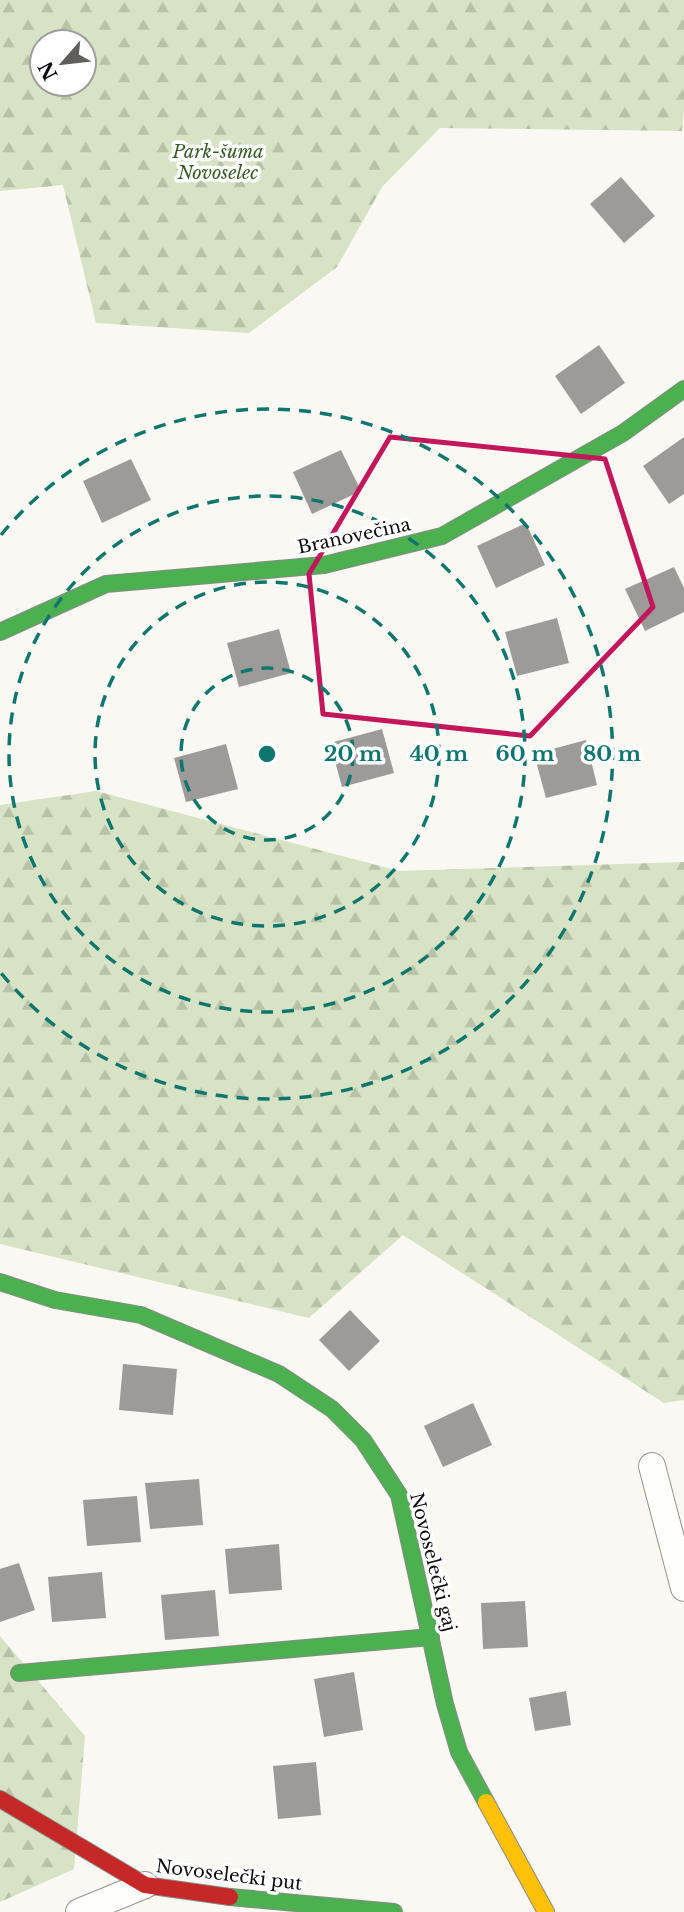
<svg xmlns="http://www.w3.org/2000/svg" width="684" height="1912" viewBox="0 0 684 1912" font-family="'Libre Baskerville',serif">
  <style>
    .forest { fill: url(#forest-firs); fill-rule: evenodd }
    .building { fill: #9d9b98 }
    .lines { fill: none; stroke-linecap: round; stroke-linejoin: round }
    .street-casing { stroke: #949390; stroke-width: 28 }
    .fast-casing { stroke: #8a8987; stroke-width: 18 }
    .slow-casing { stroke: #8a8987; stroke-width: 18 }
    .jam-casing { stroke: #8a8987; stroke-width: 18 }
    .street { stroke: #fefefd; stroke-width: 26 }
    .fast { stroke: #4caf50; stroke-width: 16 }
    .slow { stroke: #ffc107; stroke-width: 16 }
    .jam { stroke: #c62828; stroke-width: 16 }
    .marked { fill: none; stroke: #c2185b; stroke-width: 5; stroke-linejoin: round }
    .ring { fill: none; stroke: #0f766e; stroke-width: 3.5; stroke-dasharray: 12 9 }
    .labels { text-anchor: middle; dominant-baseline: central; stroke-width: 7; stroke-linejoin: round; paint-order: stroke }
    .park-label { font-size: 18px; font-style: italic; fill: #365c26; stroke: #fff }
    .street-label { font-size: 18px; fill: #0d0d0d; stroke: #fff }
    .centre { fill: #0f766e; stroke: #fff; stroke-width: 3.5 }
    .ring-label { font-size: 21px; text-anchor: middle; font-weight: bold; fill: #0f766e; stroke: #fff; stroke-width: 7; stroke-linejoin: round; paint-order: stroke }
  </style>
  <defs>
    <pattern id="forest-firs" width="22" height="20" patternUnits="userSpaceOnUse" patternTransform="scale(1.75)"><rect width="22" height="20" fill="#d7e3c4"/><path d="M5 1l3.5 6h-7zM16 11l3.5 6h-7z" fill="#b7c2a7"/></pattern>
  </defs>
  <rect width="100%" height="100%" fill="#faf8f2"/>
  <g class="forest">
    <path d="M0,0H684V109L682,131L440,128L382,187L337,267L249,333L96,323L63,185L0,191ZM84,42V84H42V42Z"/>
    <polygon points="96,791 399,871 684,862 684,1400 664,1403 403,1235 309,1318 0,1244 0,805"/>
    <polygon points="0,1636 85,1736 74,1869 0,1902"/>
  </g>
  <g class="building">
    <polygon points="621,177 655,216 624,243 590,204"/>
    <polygon points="599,345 625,383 581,414 555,376"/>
    <polygon points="684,437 684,494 669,504 643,466"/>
    <polygon points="341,450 361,491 312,514 293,472"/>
    <polygon points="131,459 151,500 102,523 83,481"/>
    <polygon points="526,523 545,565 496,588 477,546"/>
    <polygon points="674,567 684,588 684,612 645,631 625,589"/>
    <polygon points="557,618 569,663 517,676 505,632"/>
    <polygon points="279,629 291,673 239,687 227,643"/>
    <polygon points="382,729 394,773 342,787 330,743"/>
    <polygon points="586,740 597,785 546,798 534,754"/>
    <polygon points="226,744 238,789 186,802 174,758"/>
    <polygon points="350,1310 380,1341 349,1371 319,1340"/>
    <polygon points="123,1364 177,1369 173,1415 119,1410"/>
    <polygon points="473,1403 492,1445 443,1467 424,1426"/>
    <polygon points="199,1479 203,1525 150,1529 145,1483"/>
    <polygon points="137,1496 141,1542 87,1546 83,1500"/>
    <polygon points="279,1544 282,1590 229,1594 225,1549"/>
    <polygon points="19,1563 35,1610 0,1622 0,1569"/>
    <polygon points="102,1572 106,1618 52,1622 48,1577"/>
    <polygon points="215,1590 219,1636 165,1640 161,1595"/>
    <polygon points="525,1601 528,1647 483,1649 481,1603"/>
    <polygon points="354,1672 363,1730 324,1737 314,1679"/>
    <polygon points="566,1691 571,1725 535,1731 529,1698"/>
    <polygon points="316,1762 321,1815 278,1819 273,1766"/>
  </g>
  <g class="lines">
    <defs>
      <g id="street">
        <polyline points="652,1466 684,1588"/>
        <polyline points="79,1912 145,1885"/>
      </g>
      <g id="fast">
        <polyline points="0,632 106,584 324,565 442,536 623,433 684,389"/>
        <polyline points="0,1282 55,1300 141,1315 279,1374 332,1409 363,1440 399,1495 445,1704 459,1752 486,1802"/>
        <polyline points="19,1673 431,1637"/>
        <polyline points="230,1897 394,1912"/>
      </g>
      <polyline id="slow" points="486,1802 546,1912"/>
      <polyline id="jam" points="0,1799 145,1885 230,1897"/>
    </defs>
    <use href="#street" class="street-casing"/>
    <use href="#fast" class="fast-casing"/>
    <use href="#slow" class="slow-casing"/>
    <use href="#jam" class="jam-casing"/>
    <use href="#street" class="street"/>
    <use href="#fast" class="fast"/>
    <use href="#slow" class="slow"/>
    <use href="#jam" class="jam"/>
  </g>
  <path class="marked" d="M390,437L605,459L653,607L530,736L323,714L309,574Z"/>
  <g class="ring">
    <circle cx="267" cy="754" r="86"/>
    <circle cx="267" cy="754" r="172"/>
    <circle cx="267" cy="754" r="258"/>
    <path d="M1 535A345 345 0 1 1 1 973"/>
  </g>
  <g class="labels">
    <g class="park-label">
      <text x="218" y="152">Park-šuma<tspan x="218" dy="21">Novoselec</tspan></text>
    </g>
    <g class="street-label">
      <text transform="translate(354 536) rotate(-12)">Branovečina</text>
      <text transform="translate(433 1562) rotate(76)">Novoselečki gaj</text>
      <text transform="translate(229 1875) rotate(7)">Novoselečki put</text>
    </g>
  </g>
  <circle cx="267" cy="754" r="10" class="centre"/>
  <g class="ring-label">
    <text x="353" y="761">20 m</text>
    <text x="439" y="761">40 m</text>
    <text x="525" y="761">60 m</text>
    <text x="612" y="761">80 m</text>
  </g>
  <g transform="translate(63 63) rotate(242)"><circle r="33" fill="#ffffff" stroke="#9e9e9e" stroke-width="2"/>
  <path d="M0-5L12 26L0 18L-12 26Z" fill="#605f5d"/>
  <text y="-10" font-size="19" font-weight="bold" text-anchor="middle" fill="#0d0d0d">N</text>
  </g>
</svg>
